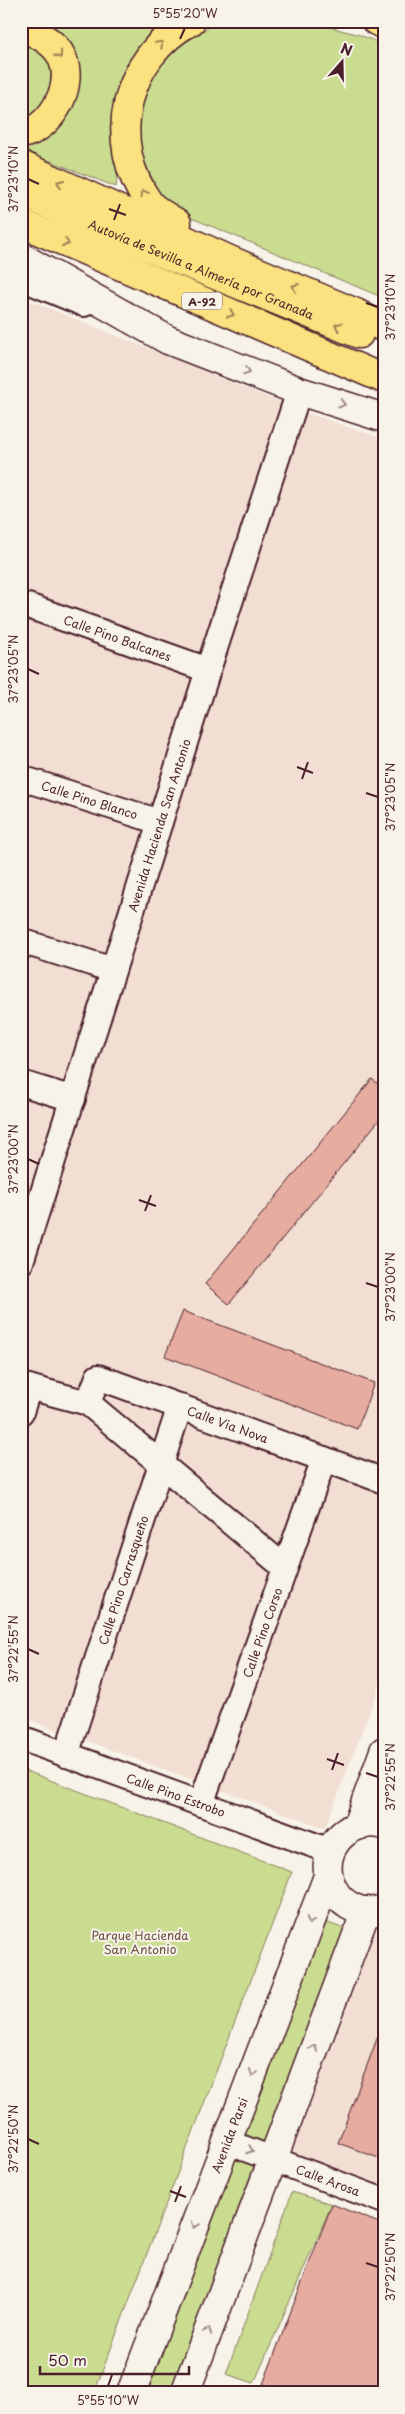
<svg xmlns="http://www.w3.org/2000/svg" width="405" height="2414" viewBox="0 0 405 2414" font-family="'Playpen Sans',sans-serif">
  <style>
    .built { fill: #f2ded2 }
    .green { fill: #cadc90; stroke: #8a7e5e }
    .building { fill: #e6aca0; stroke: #4a1f2b }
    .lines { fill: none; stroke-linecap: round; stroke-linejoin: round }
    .minor-casing { stroke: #4a1f2b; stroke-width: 28 }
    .tertiary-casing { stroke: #4a1f2b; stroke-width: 31 }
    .primary-casing { stroke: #4a1f2b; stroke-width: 31 }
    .trunk-casing { stroke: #4a1f2b; stroke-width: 31 }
    .minor { stroke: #f7f3e8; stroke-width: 24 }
    .tertiary { stroke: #f7f3e8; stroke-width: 28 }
    .primary { stroke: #fbe180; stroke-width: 28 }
    .trunk { stroke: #fbe180; stroke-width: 28 }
    .oneway { stroke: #a28056 }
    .oneway2 { stroke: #a0898a }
    .ticks { fill: none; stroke: #4a1f2b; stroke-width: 2 }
    .labels { text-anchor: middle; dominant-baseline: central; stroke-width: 4; stroke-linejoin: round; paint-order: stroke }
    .shield { fill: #f7f3e8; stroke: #7e5f64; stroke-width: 1 }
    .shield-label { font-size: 11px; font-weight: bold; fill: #4a1f2b }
    .street-label { font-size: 12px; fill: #4a1f2b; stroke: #f7f3e8 }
    .park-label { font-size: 12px; fill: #6a4e44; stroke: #f7f3e8 }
    .neatline { fill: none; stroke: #4a1f2b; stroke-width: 2 }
    .ticks-label { font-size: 12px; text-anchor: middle; fill: #4a1f2b }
  </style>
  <rect width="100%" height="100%" fill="#f7f3e8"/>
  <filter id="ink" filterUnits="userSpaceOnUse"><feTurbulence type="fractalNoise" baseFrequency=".02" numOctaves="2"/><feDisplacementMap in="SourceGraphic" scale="10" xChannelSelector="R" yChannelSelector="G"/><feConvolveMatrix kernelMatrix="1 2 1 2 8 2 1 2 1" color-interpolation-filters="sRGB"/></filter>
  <g filter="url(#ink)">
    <g class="built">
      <polygon points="21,297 307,413 384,439 384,1674 325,1828 21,1717"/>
      <polygon points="384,1920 384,2187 291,2152 378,1921"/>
    </g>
    <g class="green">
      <path d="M46,21H169L113,126C112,146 120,170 116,187L48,160L21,153V146L32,143L69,45L60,31Z"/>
      <polygon points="306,21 360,35 384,45 384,298 182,214 158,191 139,150 139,105 146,79 176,48 217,22"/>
      <polygon points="21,35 49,59 54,81 47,104 21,125"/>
      <polygon points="21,1769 292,1872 94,2393 21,2393"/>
      <polygon points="325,1922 345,1929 171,2393 147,2393"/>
      <polygon points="292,2192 332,2204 254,2383 226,2374"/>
    </g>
    <g class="building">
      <polygon points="372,1079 384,1088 384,1114 229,1304 205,1284"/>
      <polygon points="183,1311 374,1383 357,1429 165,1356"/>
      <polygon points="384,2020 384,2160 338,2143"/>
      <polygon points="332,2204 384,2225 384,2393 287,2393 263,2384"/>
    </g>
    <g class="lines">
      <defs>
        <g id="minor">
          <polyline points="21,278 84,304"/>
          <path id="s1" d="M28,606L208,670"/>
          <path id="s2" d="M21,778L160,822"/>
          <polyline points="21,941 113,970"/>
          <polyline points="21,1083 73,1099"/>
          <path id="s3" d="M21,1262L208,670L299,391"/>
          <polyline points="21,1385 88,1403 284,1567"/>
          <path id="s4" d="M88,1403L98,1377L384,1481"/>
          <polyline points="21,1412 29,1387"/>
          <path id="s5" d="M21,1738L330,1851"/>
          <path id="s6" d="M66,1755L180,1406"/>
          <path id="s7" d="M201,1804L324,1459"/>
          <path id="s8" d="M227,2142L384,2201"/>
        </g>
        <g id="tertiary">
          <polyline points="21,257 168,340 299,391 384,418"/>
          <polyline points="357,1826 384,1751"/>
          <path d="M382,1910C330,1922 305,1851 354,1827C363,1823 374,1822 384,1825"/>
          <path id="s9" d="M131,2393L328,1876"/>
          <polyline points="185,2393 366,1911"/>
        </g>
        <g id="primary">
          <polyline points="376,21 384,25"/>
          <path d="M21,26C37,34 59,43 64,63C72,91 50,129 21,134"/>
        </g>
        <g id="trunk">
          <polyline points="21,165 232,261 356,313 384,328"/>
          <path id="s10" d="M21,192L91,224L359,334"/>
          <polyline points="21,223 384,379"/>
          <path d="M177,223C169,218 155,211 149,203C105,142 124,57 191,21"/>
        </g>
      </defs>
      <use href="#minor" class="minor-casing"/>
      <use href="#tertiary" class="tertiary-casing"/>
      <use href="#primary" class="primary-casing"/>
      <use href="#trunk" class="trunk-casing"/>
      <use href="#minor" class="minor"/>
      <use href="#tertiary" class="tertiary"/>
      <use href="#primary" class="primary"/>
      <use href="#trunk" class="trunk"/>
    </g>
    <defs><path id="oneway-chevron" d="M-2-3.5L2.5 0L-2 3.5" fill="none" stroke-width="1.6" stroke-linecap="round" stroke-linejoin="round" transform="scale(1.25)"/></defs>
    <g class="oneway">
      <use href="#oneway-chevron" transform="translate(160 44) rotate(-45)"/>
      <use href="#oneway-chevron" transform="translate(59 55) rotate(55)"/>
      <use href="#oneway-chevron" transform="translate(60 183) rotate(-156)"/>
      <use href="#oneway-chevron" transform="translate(144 193) rotate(-119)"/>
      <use href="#oneway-chevron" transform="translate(66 243) rotate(23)"/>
      <use href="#oneway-chevron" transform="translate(295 287) rotate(-157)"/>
      <use href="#oneway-chevron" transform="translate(231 314) rotate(23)"/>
      <use href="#oneway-chevron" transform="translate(338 326) rotate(-158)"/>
    </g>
    <g class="oneway2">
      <use href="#oneway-chevron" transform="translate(247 371) rotate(21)"/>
      <use href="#oneway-chevron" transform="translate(342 404) rotate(17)"/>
      <use href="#oneway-chevron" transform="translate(310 1921) rotate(111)"/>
      <use href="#oneway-chevron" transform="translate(314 2048) rotate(-69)"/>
      <use href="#oneway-chevron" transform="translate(253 2073) rotate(111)"/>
      <use href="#oneway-chevron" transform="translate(250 2150) rotate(20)"/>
      <use href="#oneway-chevron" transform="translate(195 2225) rotate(111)"/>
      <use href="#oneway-chevron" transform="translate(208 2331) rotate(-69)"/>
    </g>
  </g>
  <path class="ticks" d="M180,39L185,28M28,179L39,184M109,209L126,215M114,220L120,204M366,303L378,307M28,669L39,674M297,767L313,773M302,779L308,762M366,793L378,797M28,1159L39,1164M139,1200L156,1206M145,1211L151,1195M366,1283L378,1287M28,1649L39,1654M327,1759L344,1765M332,1770L338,1753M366,1773L378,1777M28,2139L39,2144M170,2191L186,2197M175,2202L181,2186M366,2263L378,2267M108,2386L112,2375"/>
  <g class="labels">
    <rect class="shield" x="182" y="292.5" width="40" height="17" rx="4"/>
    <g class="shield-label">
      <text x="202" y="301">A-92</text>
    </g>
    <g class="street-label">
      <text stroke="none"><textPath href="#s10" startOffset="196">Autovía de Sevilla a Almería por Granada</textPath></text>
      <text stroke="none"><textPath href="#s1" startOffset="95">Calle Pino Balcanes</textPath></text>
      <text stroke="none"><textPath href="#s2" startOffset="72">Calle Pino Blanco</textPath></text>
      <text stroke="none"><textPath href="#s3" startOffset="458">Avenida Hacienda San Antonio</textPath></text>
      <text stroke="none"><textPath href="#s4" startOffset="166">Calle Via Nova</textPath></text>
      <text stroke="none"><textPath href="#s6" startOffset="184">Calle Pino Carrasqueño</textPath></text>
      <text stroke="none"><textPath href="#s7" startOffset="182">Calle Pino Corso</textPath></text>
      <text stroke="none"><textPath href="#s5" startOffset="165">Calle Pino Estrobo</textPath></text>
      <text stroke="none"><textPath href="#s9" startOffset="276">Avenida Parsi</textPath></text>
      <text stroke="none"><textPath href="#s8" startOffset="108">Calle Arosa</textPath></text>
    </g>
    <g class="park-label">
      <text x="140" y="1935">Parque Hacienda<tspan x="140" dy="14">San Antonio</tspan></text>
    </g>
  </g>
  <rect width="405" height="2414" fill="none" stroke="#f7f3e8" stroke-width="55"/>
  <g transform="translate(342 62) rotate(20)" stroke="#f7f3e8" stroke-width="4" paint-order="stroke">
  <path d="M0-4L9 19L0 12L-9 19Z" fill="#4a1f2b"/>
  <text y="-8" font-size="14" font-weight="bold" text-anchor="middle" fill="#4a1f2b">N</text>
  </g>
  <path d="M40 2366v8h149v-8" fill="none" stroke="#4a1f2b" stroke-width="2.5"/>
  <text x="48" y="2366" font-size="15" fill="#4a1f2b" stroke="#f7f3e8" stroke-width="4" paint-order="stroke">50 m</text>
  <rect x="28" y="28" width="350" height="2358" class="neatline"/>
  <g class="ticks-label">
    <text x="185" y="18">5°55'20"W</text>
    <text transform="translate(14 179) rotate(-90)" y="4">37°23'10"N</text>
    <text transform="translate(391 307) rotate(-90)" y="4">37°23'10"N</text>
    <text transform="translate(14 669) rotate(-90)" y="4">37°23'05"N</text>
    <text transform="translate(391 797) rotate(-90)" y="4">37°23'05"N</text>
    <text transform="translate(14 1159) rotate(-90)" y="4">37°23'00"N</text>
    <text transform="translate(391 1287) rotate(-90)" y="4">37°23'00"N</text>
    <text transform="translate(14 1649) rotate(-90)" y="4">37°22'55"N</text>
    <text transform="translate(391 1777) rotate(-90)" y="4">37°22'55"N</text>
    <text transform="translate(14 2139) rotate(-90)" y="4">37°22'50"N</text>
    <text transform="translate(391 2267) rotate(-90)" y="4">37°22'50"N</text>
    <text x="108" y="2405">5°55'10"W</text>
  </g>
</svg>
